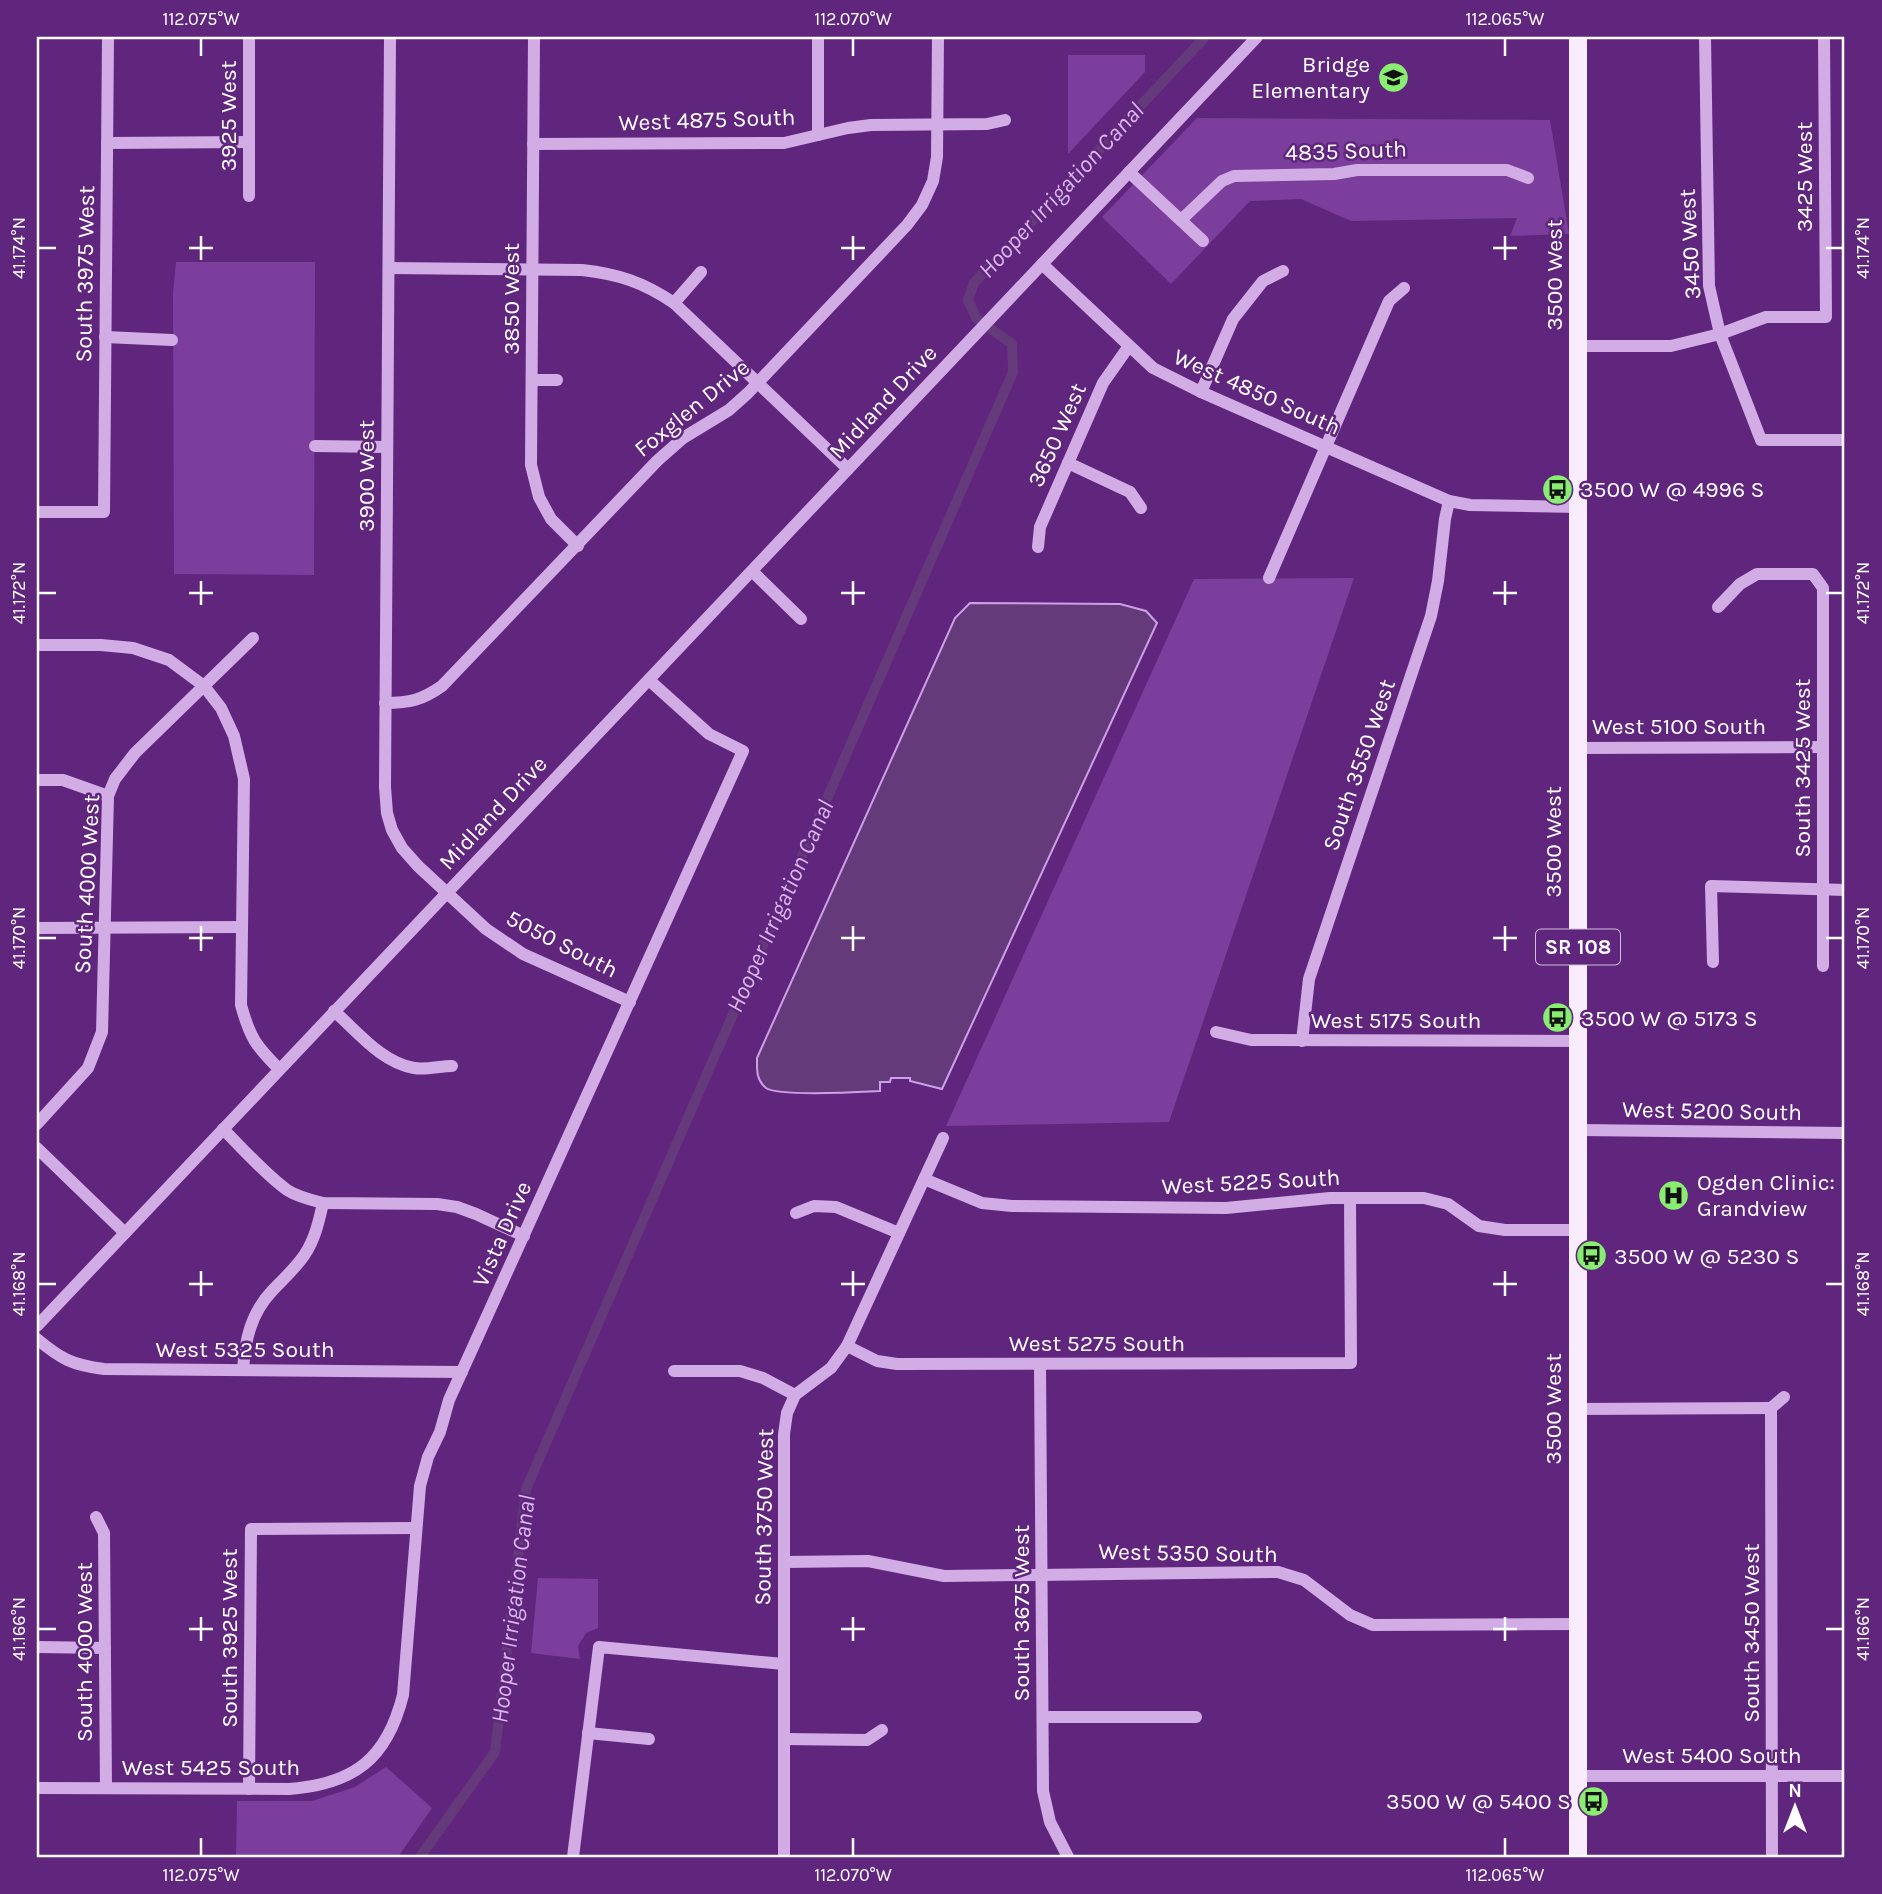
<svg xmlns="http://www.w3.org/2000/svg" width="1882" height="1894" viewBox="0 0 1882 1894" font-family="Karla,sans-serif">
  <style>
    .green { fill: #7b3e9c }
    .water { fill: #653a7a; stroke: #cca0e5; stroke-width: 2 }
    .lines { fill: none; stroke-linecap: round; stroke-linejoin: round }
    .canal { stroke: #653a7a; stroke-width: 10 }
    .minor { stroke: #d1ace5; stroke-width: 12 }
    .major { stroke: #f8ecfd; stroke-width: 18 }
    .ticks { fill: none; stroke: #fff; stroke-width: 2.5 }
    .labels { text-anchor: middle; dominant-baseline: central; stroke-width: 5; stroke-linejoin: round; paint-order: stroke }
    .shield { fill: #60267d; stroke: #cfbed8; stroke-width: 2 }
    .shield-label { font-size: 21px; font-weight: bold; fill: #fff }
    .poi-label { font-size: 23px; fill: #fff; stroke: #60267d; text-anchor: start }
    .street-label { font-size: 23px; fill: #fff; stroke: #60267d }
    .water-label { font-size: 24px; font-style: italic; fill: #d9b7ec; stroke: #60267d }
    .neatline { fill: none; stroke: #fff; stroke-width: 2.5 }
    .ticks-label { font-size: 18px; text-anchor: middle; fill: #fff }
  </style>
  <rect width="100%" height="100%" fill="#60267d"/>
  <g class="green">
    <polygon points="1068,55 1145,55 1145,72 1068,154"/>
    <polygon points="1197,118 1550,120 1569,234 1510,236 1517,218 1351,221 1301,199 1250,201 1171,284 1102,217"/>
    <polygon points="176,262 315,262 314,575 174,574 173,294"/>
    <polygon points="1354,578 1169,1122 946,1126 1194,579"/>
    <polygon points="538,1578 598,1579 598,1628 586,1633 578,1646 580,1659 531,1653"/>
    <polygon points="386,1767 432,1808 398,1857 236,1857 237,1801 312,1801 355,1787"/>
  </g>
  <path class="water" d="M970,603L1120,604L1146,611L1157,623L942,1089L910,1081V1078H891L890,1082H880V1091C860,1092 779,1097 766,1088C756,1080 757,1070 757,1058L955,618Z"/>
  <g class="lines">
    <polyline class="canal" points="420,1857 495,1752 526,1489 1013,372 1012,344 976,318 968,300 974,283 1205,37"/>
    <g class="minor">
      <polyline points="249,37 249,196"/>
      <polyline points="390,37 385,787 387,813 392,830 402,848 418,866 486,929 523,954 630,1002"/>
      <polyline points="534,37 531,465 539,497 551,519 578,546"/>
      <polyline points="818,37 818,135"/>
      <polyline points="1705,37 1709,286 1720,334 1761,440 1845,440"/>
      <polyline points="107,143 249,142"/>
      <polyline points="533,144 784,143 848,128 871,125 987,124 1005,120"/>
      <polyline points="1129,172 1203,241"/>
      <polyline points="1181,220 1222,181 1234,176 1334,174 1357,170 1507,170 1528,178"/>
      <polyline points="1042,264 1153,368 1201,392 1449,501 1470,505 1578,507"/>
      <path d="M389,268L582,270C618,274 643,282 674,303L848,469"/>
      <polyline points="674,303 701,272"/>
      <polyline points="105,337 172,340"/>
      <polyline points="1578,346 1671,346 1720,334 1766,317 1826,317 1824,37"/>
      <polyline points="532,380 557,380"/>
      <polyline points="1201,392 1233,319 1263,281 1283,271"/>
      <polyline points="315,446 387,447"/>
      <polyline points="1068,463 1130,492 1141,508"/>
      <polyline points="37,512 104,512 108,37"/>
      <polyline points="1038,547 1040,527 1103,383 1129,346"/>
      <polyline points="752,571 801,619"/>
      <polyline points="1269,578 1389,301 1404,288"/>
      <polyline points="1718,607 1740,584 1757,574 1813,574 1823,588 1823,966"/>
      <path d="M37,645H101L133,648L169,660L204,686L221,708L234,736L244,779L241,1005C250,1038 256,1046 279,1069"/>
      <path d="M385,703C410,703 422,700 442,686L657,461L683,438L729,410L748,393L907,225L922,205L933,181L937,157L938,37"/>
      <polyline points="1578,748 1823,747"/>
      <polyline points="37,780 63,780 108,796"/>
      <polyline points="37,928 241,927"/>
      <polyline points="1713,962 1711,886 1845,890"/>
      <path d="M334,1011C357,1031 382,1063 414,1068C426,1070 440,1066 452,1066"/>
      <polyline points="1216,1032 1251,1040 1578,1041"/>
      <polyline points="1302,1041 1309,979 1431,616 1438,581 1445,519 1449,501"/>
      <polyline points="37,1124 88,1068 102,1032 108,796 115,779 135,753 253,638"/>
      <path d="M223,1129C243,1149 264,1173 287,1190C298,1197 311,1200 323,1203L437,1204L457,1207L476,1214L524,1236"/>
      <polyline points="1579,1130 1845,1133"/>
      <polyline points="37,1148 125,1233"/>
      <polyline points="924,1179 982,1203 1012,1206 1226,1208 1330,1198 1424,1198 1448,1204 1479,1226 1505,1230 1578,1230"/>
      <polyline points="796,1213 814,1206 836,1207 899,1233"/>
      <polyline points="37,1326 1257,37"/>
      <path d="M37,1339C61,1359 72,1365 104,1369L462,1372"/>
      <polyline points="847,1346 877,1361 897,1364 1351,1363 1350,1198"/>
      <polyline points="1040,1364 1043,1791 1050,1822 1068,1857"/>
      <path d="M243,1370C245,1340 251,1313 272,1291C284,1278 296,1268 305,1254C315,1239 319,1221 323,1203"/>
      <polyline points="674,1371 740,1371 763,1378 795,1395"/>
      <polyline points="1771,1408 1772,1857"/>
      <polyline points="1771,1408 1784,1397"/>
      <polyline points="1577,1409 1771,1408"/>
      <polyline points="96,1517 104,1533 106,1788"/>
      <polyline points="784,1562 868,1561 944,1576 1278,1572 1304,1580 1350,1615 1373,1625 1578,1624"/>
      <polyline points="37,1647 105,1648"/>
      <polyline points="1043,1717 1196,1717"/>
      <polyline points="588,1733 649,1739"/>
      <polyline points="784,1739 867,1740 882,1730"/>
      <polyline points="1578,1776 1845,1776"/>
      <path d="M37,1788L289,1789C354,1784 387,1759 403,1695L420,1486L428,1457L440,1432L449,1400L743,751L709,734L649,680"/>
      <polyline points="249,1789 251,1529 416,1528"/>
      <polyline points="573,1857 599,1647 784,1664"/>
      <polyline points="784,1857 784,1434 787,1413 795,1395 831,1368 847,1346 943,1138"/>
    </g>
    <polyline class="major" points="1578,1857 1578,37"/>
  </g>
  <path class="ticks" d="M201,38V56M853,38V56M1505,38V56M201,236V260M853,236V260M1505,236V260M38,248H56M189,248H213M841,248H865M1493,248H1517M1826,248H1843M201,581V605M853,581V605M1505,581V605M38,593H56M189,593H213M841,593H865M1493,593H1517M1826,593H1843M201,926V951M853,926V951M1505,926V951M38,938H56M189,938H213M841,938H865M1493,938H1517M1826,938H1843M201,1271V1296M853,1271V1296M1505,1271V1296M38,1284H56M189,1284H213M841,1284H865M1493,1284H1517M1826,1284H1843M201,1617V1641M853,1617V1641M1505,1617V1641M38,1629H56M189,1629H213M841,1629H865M1493,1629H1517M1826,1629H1843M201,1838V1856M853,1838V1856M1505,1838V1856"/>
  <defs>
    <symbol id="school-disc" viewBox="-11 -11 22 22"><circle r="9.5" fill="#89ed71" stroke="#60267d"/><path d="M0-5L7-2L0 1L-7-2ZM-4 1L0 2.5L4 1V4Q0 6-4 4Z" fill="#111"/></symbol>
    <symbol id="bus-disc" viewBox="-11 -11 22 22"><circle r="9.5" fill="#89ed71" stroke="#60267d"/><path d="M-5-6H5V4H4V6H2V4H-2V6H-4V4H-5ZM-3.5-4V0h7V-4ZM-3.5 1.2v1.5H-2V1.2ZM2 1.2v1.5H3.5V1.2Z" fill="#111"/></symbol>
    <symbol id="hospital-disc" viewBox="-11 -11 22 22"><circle r="9.5" fill="#89ed71" stroke="#60267d"/><path d="M-5-5h3v3.5h4V-5h3V5h-3V1.5h-4V5h-3Z" fill="#111"/></symbol>
  </defs>
  <g fill-rule="evenodd">
    <use href="#school-disc" x="1376" y="60" width="35" height="35"/>
    <use href="#bus-disc" x="1540" y="472" width="35" height="35"/>
    <use href="#bus-disc" x="1540" y="1000" width="35" height="35"/>
    <use href="#hospital-disc" x="1656" y="1178" width="35" height="35"/>
    <use href="#bus-disc" x="1574" y="1238" width="35" height="35"/>
    <use href="#bus-disc" x="1576" y="1784" width="35" height="35"/>
  </g>
  <g class="labels">
    <rect class="shield" x="1536" y="929.5" width="84" height="35" rx="5"/>
    <g class="shield-label">
      <text x="1578" y="947">SR 108</text>
    </g>
    <g class="poi-label">
      <text x="1370" y="64" text-anchor="end">Bridge<tspan x="1370" dy="26">Elementary</tspan></text>
      <text x="1580" y="489">3500 W @ 4996 S</text>
      <text x="1581" y="1018">3500 W @ 5173 S</text>
      <text x="1697" y="1182">Ogden Clinic:<tspan x="1697" dy="26">Grandview</tspan></text>
      <text x="1614" y="1256">3500 W @ 5230 S</text>
      <text x="1571" y="1801" text-anchor="end">3500 W @ 5400 S</text>
    </g>
    <g class="street-label">
      <text transform="translate(228 116) rotate(-90)">3925 West</text>
      <text transform="translate(707 120) rotate(-2)">West 4875 South</text>
      <text transform="translate(1346 151) rotate(-2)">4835 South</text>
      <text transform="translate(1804 177) rotate(-90)">3425 West</text>
      <text transform="translate(1690 244) rotate(-93)">3450 West</text>
      <text transform="translate(85 274) rotate(-89)">South 3975 West</text>
      <text transform="translate(1554 275) rotate(-90)">3500 West</text>
      <text transform="translate(511 299) rotate(-90)">3850 West</text>
      <text transform="translate(1257 392) rotate(24)">West 4850 South</text>
      <text transform="translate(883 402) rotate(-47)">Midland Drive</text>
      <text transform="translate(692 408) rotate(-39)">Foxglen Drive</text>
      <text transform="translate(1057 435) rotate(-66)">3650 West</text>
      <text transform="translate(366 476) rotate(-90)">3900 West</text>
      <text x="1679" y="726">West 5100 South</text>
      <text transform="translate(1359 765) rotate(-71)">South 3550 West</text>
      <text transform="translate(1802 768) rotate(-90)">South 3425 West</text>
      <text transform="translate(493 813) rotate(-47)">Midland Drive</text>
      <text transform="translate(1553 842) rotate(-90)">3500 West</text>
      <text transform="translate(87 884) rotate(-87)">South 4000 West</text>
      <text transform="translate(562 944) rotate(27)">5050 South</text>
      <text x="1396" y="1020">West 5175 South</text>
      <text transform="translate(1712 1111) rotate(1)">West 5200 South</text>
      <text transform="translate(1251 1182) rotate(-3)">West 5225 South</text>
      <text transform="translate(502 1234) rotate(-66)">Vista Drive</text>
      <text x="1097" y="1343">West 5275 South</text>
      <text x="245" y="1349">West 5325 South</text>
      <text transform="translate(1553 1409) rotate(-90)">3500 West</text>
      <text transform="translate(764 1517) rotate(-89)">South 3750 West</text>
      <text transform="translate(1188 1553) rotate(1)">West 5350 South</text>
      <text transform="translate(1021 1613) rotate(-90)">South 3675 West</text>
      <text transform="translate(1751 1633) rotate(-90)">South 3450 West</text>
      <text transform="translate(229 1638) rotate(-90)">South 3925 West</text>
      <text transform="translate(84 1652) rotate(-90)">South 4000 West</text>
      <text x="1712" y="1755">West 5400 South</text>
      <text x="211" y="1767">West 5425 South</text>
    </g>
    <g class="water-label">
      <text transform="translate(1061 190) rotate(-47)">Hooper Irrigation Canal</text>
      <text transform="translate(780 906) rotate(-66)">Hooper Irrigation Canal</text>
      <text transform="translate(513 1609) rotate(-83)">Hooper Irrigation Canal</text>
    </g>
  </g>
  <rect width="1882" height="1894" fill="none" stroke="#60267d" stroke-width="77"/>
  <g transform="translate(1795 1807)" stroke="#60267d" stroke-width="5" paint-order="stroke">
  <path d="M0-5L12 26L0 18L-12 26Z" fill="#ffffff"/>
  <text y="-10" font-size="19" font-weight="bold" text-anchor="middle" fill="#ffffff">N</text>
  </g>
  <rect x="38" y="38" width="1805" height="1818" class="neatline"/>
  <g class="ticks-label">
    <text x="201" y="25">112.075°W</text>
    <text x="853" y="25">112.070°W</text>
    <text x="1505" y="25">112.065°W</text>
    <text transform="translate(19 248) rotate(-90)" y="6">41.174°N</text>
    <text transform="translate(1863 248) rotate(-90)" y="6">41.174°N</text>
    <text transform="translate(19 593) rotate(-90)" y="6">41.172°N</text>
    <text transform="translate(1863 593) rotate(-90)" y="6">41.172°N</text>
    <text transform="translate(19 938) rotate(-90)" y="6">41.170°N</text>
    <text transform="translate(1863 938) rotate(-90)" y="6">41.170°N</text>
    <text transform="translate(19 1284) rotate(-90)" y="6">41.168°N</text>
    <text transform="translate(1863 1284) rotate(-90)" y="6">41.168°N</text>
    <text transform="translate(19 1629) rotate(-90)" y="6">41.166°N</text>
    <text transform="translate(1863 1629) rotate(-90)" y="6">41.166°N</text>
    <text x="201" y="1881">112.075°W</text>
    <text x="853" y="1881">112.070°W</text>
    <text x="1505" y="1881">112.065°W</text>
  </g>
</svg>
